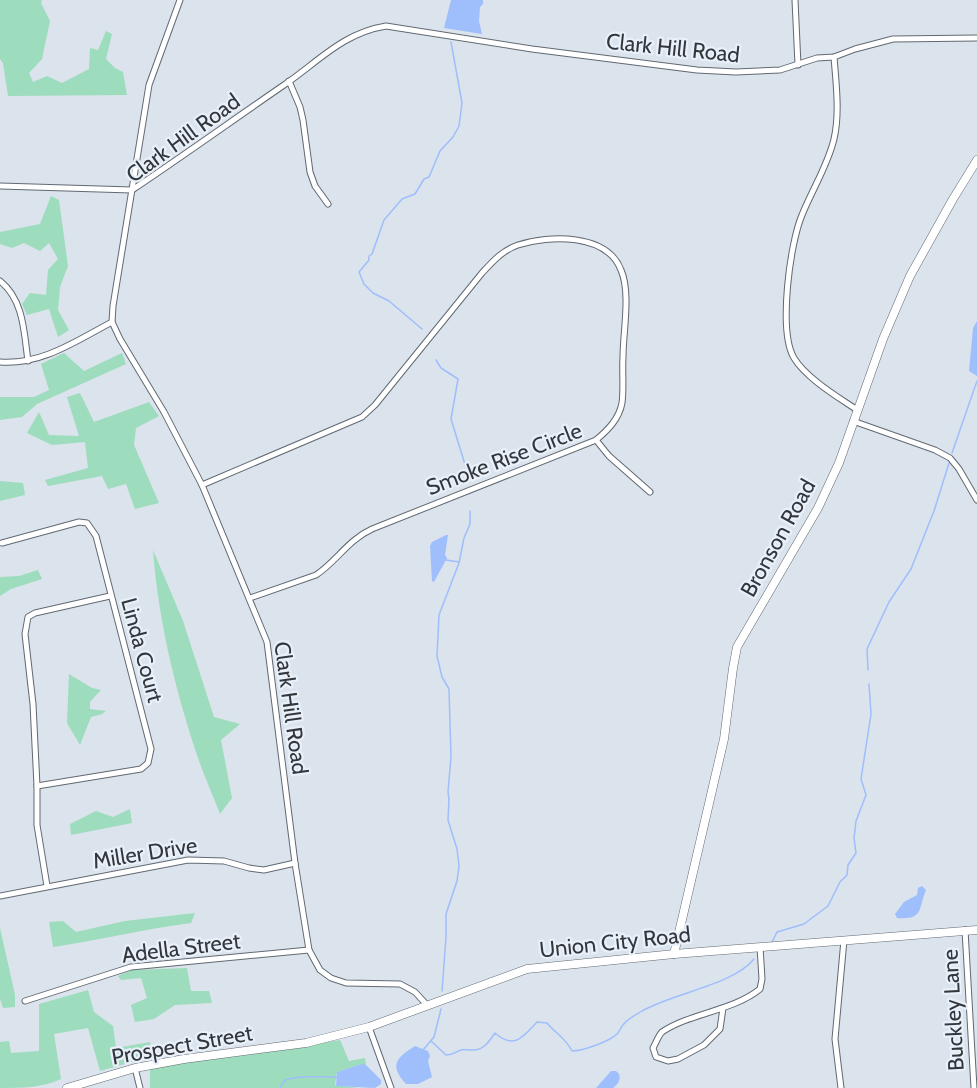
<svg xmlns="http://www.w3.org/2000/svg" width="977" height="1088" viewBox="0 0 977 1088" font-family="Cabin,sans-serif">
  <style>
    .green { fill: #9ddcbc }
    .water { fill: #9fbefc }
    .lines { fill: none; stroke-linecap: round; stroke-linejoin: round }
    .stream { stroke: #9fbefc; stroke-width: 1.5 }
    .street-casing { stroke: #626972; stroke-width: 7 }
    .secondary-casing { stroke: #626972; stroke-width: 9 }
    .street { stroke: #fff; stroke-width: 5 }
    .secondary { stroke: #fff; stroke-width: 8 }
    .labels { text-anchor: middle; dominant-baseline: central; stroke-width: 4.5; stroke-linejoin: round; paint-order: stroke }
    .street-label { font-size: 22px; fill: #33373b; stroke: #e8f0fa }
  </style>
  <rect width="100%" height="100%" fill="#dbe3ed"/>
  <g class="green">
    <polygon points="0,0 42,0 41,3 50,21 42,59 29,73 33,82 47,76 62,83 89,69 90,48 98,50 106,31 112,34 106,59 115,68 123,72 127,95 8,96 3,63 0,59"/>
    <polygon points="51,196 59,200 68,266 60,287 58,310 69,330 58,337 49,309 27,315 22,304 30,293 46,295 48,270 58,259 49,243 40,251 24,243 12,248 0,244 0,232 40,224"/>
    <polygon points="64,353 84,371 122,353 126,364 37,404 22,417 0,420 0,397 34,397 49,390 41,364"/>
    <polygon points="80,393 94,422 149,402 159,416 136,428 134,445 159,503 135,509 126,484 108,489 102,476 48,486 45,480 88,468 85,442 52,445 27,433 39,412 49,435 79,436 67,397"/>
    <polygon points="0,481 23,483 25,495 0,501"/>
    <path d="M153,550L183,621L214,717L240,724L221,740L232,798L220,814C212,793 202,771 195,749C174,685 158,617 153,550Z"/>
    <polygon points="38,570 42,579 11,589 0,596 0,577 19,576"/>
    <polygon points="69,674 92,688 101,690 90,702 90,709 106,711 102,714 91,717 80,745 67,723"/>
    <polygon points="130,809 132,823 71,835 70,824 96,811 113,817"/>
    <path d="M195,913L191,923C144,929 99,940 53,947L49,922L63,921L76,932L125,921Z"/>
    <polygon points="0,928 15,995 15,1007 3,1008 0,999"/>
    <polygon points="187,968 191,991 209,991 212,1003 175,1005 154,1019 135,1022 131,1005 147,998 141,978 121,980 118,976 132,970"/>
    <path d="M88,990L94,1012L113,1026L116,1048L150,1042L152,1056L100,1071L88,1028L54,1034L61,1079C42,1088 21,1088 0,1088V1042L9,1041L11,1053L39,1051V1004Z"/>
    <polygon points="340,1040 349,1061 365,1058 366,1065 359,1065 337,1072 335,1085 358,1088 150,1088 150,1069 189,1061 248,1055"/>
  </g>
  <g class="water">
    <polygon points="451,0 483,0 483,4 480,7 479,21 482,34 444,28"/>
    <polygon points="977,321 977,376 969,371 973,328"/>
    <polygon points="446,535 448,535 445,555 447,558 434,582 432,581 430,546 432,542"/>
    <path d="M922,886L926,890C918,909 924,920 897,918L895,914L904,902L917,895L918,888Z"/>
    <path d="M415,1046L428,1051L430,1056L428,1061L432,1077L418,1084H406C389,1065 396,1058 415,1046Z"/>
    <polygon points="362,1064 366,1065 381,1080 381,1084 375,1088 336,1086 337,1072"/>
    <path d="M611,1071H616L619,1074C621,1080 618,1084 613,1088H596Z"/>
  </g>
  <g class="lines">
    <g class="stream">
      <polyline points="422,329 389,301 373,293 364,284 359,272 369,260 369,256 372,254 384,220 402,199 415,194 424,179 429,177 440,151 453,137 459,126 462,103 451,42"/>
      <polyline points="436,360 441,368 458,379 451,419 467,471"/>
      <polyline points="952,453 977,381"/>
      <polyline points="446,560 459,562"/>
      <polyline points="868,670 867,649 889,602 911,569 934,511 949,463"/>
      <polyline points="772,942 777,932 804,924 828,906 840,882 847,875 848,865 856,853 854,838 856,821 866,795 861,779 871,714 869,684"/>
      <polyline points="442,991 446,937 446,914 457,881 459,866 457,849 448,820 449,799 448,792 451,757 449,689 442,677 437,656 439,615 459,563 464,538 470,524 470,511"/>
      <path d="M431,1041L446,1055C453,1055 455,1052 461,1050C465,1049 466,1050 471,1050C483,1051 489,1042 495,1033C514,1050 523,1037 537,1022L547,1023C556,1034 565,1037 572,1051C583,1051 611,1041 618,1033C620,1030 621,1027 623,1025C627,1019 636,1015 642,1011C673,993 733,985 754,959"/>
      <polyline points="423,1050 434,1037 441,1009"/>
      <path d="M280,1088L285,1080C302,1075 320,1077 338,1077"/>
    </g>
    <defs>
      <g id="street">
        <polyline points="180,0 149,85 113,306 112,322 120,339 164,412 202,485 267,642 295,863 309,950 320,970 331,978 346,983 400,984 415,992 427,1005"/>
        <polyline points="795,0 798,65"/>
        <path d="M834,57C836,83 840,113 834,139C828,165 812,190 802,215C790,243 778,331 794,358C806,378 838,397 857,410"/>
        <polyline points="289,81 300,107 303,120 310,172 315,186 328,204"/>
        <polyline points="0,186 132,190"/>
        <path d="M132,190C183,156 233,120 284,85C319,61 343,33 386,26L532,49L697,70L736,72L780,70L817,58L834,57L855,49L893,39L977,38"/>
        <path d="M0,281C24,300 24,333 28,361"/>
        <path d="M0,362C42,365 76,341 112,322"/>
        <polyline points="853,421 935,450 950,458 959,469 977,500"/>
        <polyline points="596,440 609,456 650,492"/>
        <path d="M202,485L362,417L375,405L482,273C493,261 503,250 518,245C549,235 607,233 621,270C631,293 623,332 623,357C622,372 624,388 622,403C619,419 608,430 596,440L372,529C348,540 337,561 316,575L250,598"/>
        <polyline points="2,543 79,522 87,523 96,536 151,749 148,763 141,769 37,786"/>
        <polyline points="47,886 37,825 37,786 33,704 25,634 28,617 35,613 110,596"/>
        <polyline points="0,896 188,860 224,861 249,868 264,870 295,863"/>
        <polyline points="965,930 974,1088"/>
        <polyline points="25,1001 131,967 309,950"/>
        <path d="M723,1008L720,1029L704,1045L678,1059L668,1061L656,1057L653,1048C656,1043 658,1036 662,1032C690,1013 733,1011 760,989L762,979L760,947"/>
        <polyline points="369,1027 391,1088"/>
        <polyline points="135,1068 140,1088"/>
        <polyline points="841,1088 835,1039 844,940"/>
      </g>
      <g id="secondary">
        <polyline points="674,954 724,739 733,668 737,647 818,508 839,463 883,339 910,276 953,199 977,160"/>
        <polyline points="67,1088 135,1068 184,1059 306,1043 369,1027 527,969 674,954 977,930"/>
      </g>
    </defs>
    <use href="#street" class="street-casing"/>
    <use href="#secondary" class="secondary-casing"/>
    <use href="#street" class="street"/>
    <use href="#secondary" class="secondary"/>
  </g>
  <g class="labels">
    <g class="street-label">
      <text transform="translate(673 48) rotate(6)">Clark Hill Road</text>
      <text transform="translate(183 138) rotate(-36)">Clark Hill Road</text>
      <text transform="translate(504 459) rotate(-21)">Smoke Rise Circle</text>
      <text transform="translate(778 538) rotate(-61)">Bronson Road</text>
      <text transform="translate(142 650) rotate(75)">Linda Court</text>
      <text transform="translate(291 708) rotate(82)">Clark Hill Road</text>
      <text transform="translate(145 853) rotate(-9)">Miller Drive</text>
      <text transform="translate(615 942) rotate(-6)">Union City Road</text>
      <text transform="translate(181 948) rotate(-7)">Adella Street</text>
      <text transform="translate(953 1010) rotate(-93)">Buckley Lane</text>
      <text transform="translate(182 1045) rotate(-10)">Prospect Street</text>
    </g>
  </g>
</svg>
